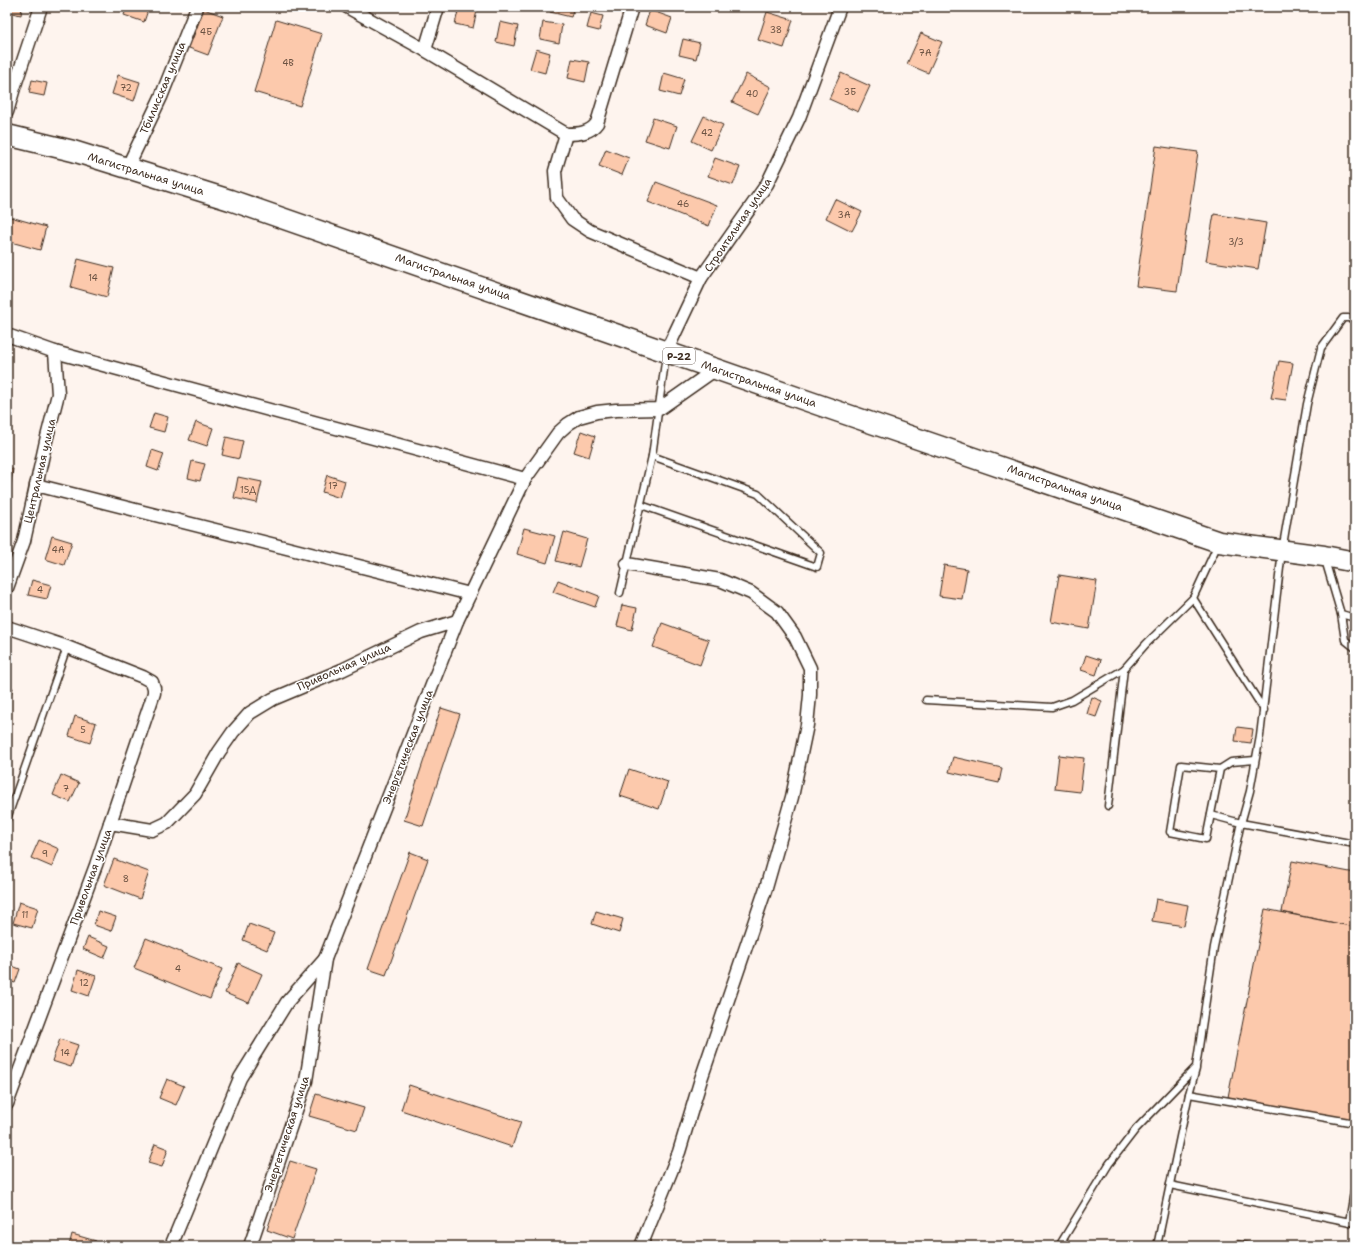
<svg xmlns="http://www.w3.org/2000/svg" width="1362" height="1253" viewBox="0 0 1362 1253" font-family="'Shantell Sans',sans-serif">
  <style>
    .building { fill: #fcc9ac; stroke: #3b2a1e }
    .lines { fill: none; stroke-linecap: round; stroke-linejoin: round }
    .service-casing { stroke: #3b2a1e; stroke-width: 9 }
    .minor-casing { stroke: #3b2a1e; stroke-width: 15 }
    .trunk-casing { stroke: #3b2a1e; stroke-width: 23 }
    .service { stroke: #fff; stroke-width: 6 }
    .minor { stroke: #fff; stroke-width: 12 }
    .trunk { stroke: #fff; stroke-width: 20 }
    .labels { text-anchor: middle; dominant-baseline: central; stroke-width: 3; stroke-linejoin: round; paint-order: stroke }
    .number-label { font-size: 9px; fill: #6b5242 }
    .shield { fill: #fff; stroke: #766a62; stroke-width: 1 }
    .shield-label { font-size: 10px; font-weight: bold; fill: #3b2a1e }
    .street-label { font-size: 11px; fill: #3b2a1e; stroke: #fff }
  </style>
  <rect width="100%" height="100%" fill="#fef4ee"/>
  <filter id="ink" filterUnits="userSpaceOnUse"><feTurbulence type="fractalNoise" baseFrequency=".025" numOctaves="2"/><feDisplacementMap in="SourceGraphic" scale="8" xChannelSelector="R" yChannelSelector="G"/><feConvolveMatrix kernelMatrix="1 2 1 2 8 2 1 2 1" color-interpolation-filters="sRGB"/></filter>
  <g filter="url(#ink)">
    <g class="building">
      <polygon points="7,7 22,7 21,15 7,12"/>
      <polygon points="127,7 149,7 144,22 124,15"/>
      <polygon points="459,7 477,11 473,28 455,24"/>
      <polygon points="551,7 574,7 571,17 550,12"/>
      <polygon points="204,9 223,16 208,55 189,48"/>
      <polygon points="650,10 672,18 667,33 645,25"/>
      <polygon points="767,12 793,20 784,48 758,40"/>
      <polygon points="591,13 603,16 599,31 587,28"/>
      <polygon points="276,20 322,34 300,106 254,92"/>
      <polygon points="500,22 518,26 514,46 496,42"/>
      <polygon points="543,22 562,25 559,43 540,39"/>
      <polygon points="921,33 942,42 928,73 907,64"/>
      <polygon points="683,39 700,43 696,59 679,55"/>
      <polygon points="536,49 550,53 545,73 530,69"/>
      <polygon points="572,59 589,62 585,82 568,78"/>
      <polygon points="664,73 684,79 679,96 660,91"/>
      <polygon points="841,73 870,86 858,112 829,99"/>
      <polygon points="746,74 771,87 758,114 732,102"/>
      <polygon points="118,75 140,82 134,101 112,94"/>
      <polygon points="32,80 47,83 44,96 29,93"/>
      <polygon points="704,116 723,125 711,150 692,141"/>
      <polygon points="653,118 677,126 670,148 645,140"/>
      <polygon points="1156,146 1198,152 1177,291 1136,286"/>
      <polygon points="606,149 629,158 622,175 599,166"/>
      <polygon points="715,158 740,167 733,185 708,176"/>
      <polygon points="656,182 717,205 709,226 648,202"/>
      <polygon points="835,199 862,212 852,231 826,218"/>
      <polygon points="1214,214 1266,223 1258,269 1206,261"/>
      <polygon points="7,216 46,227 40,250 7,241"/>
      <polygon points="78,259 114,268 107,297 71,287"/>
      <polygon points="1279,361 1293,363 1286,400 1271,398"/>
      <polygon points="154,413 168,417 164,432 149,428"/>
      <polygon points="196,422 213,428 207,446 189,440"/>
      <polygon points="581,431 595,436 589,457 574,452"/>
      <polygon points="226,437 243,441 239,459 222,455"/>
      <polygon points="152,450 164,454 158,471 147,467"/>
      <polygon points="192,461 205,464 200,481 188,478"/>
      <polygon points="7,468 13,469 10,488 7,487"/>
      <polygon points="327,475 345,481 340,498 322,492"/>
      <polygon points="238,477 262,482 257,503 234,498"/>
      <polygon points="524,528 555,536 547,563 517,554"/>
      <polygon points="564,532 587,539 579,567 556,561"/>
      <polygon points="52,536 72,542 64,565 45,559"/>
      <polygon points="944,565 967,569 962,599 939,596"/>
      <polygon points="1059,575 1097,581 1089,629 1051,622"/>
      <polygon points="32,580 51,585 47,599 28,595"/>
      <polygon points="558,580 599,596 595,607 553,592"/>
      <polygon points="622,605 637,608 632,630 617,626"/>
      <polygon points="662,623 709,640 700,665 653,647"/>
      <polygon points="1086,655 1101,660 1096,675 1081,670"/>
      <polygon points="7,686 13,688 7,706"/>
      <polygon points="1092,697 1102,701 1096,717 1087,714"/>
      <polygon points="441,708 460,714 423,826 404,820"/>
      <polygon points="75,716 96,723 90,743 69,736"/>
      <polygon points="1237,727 1253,729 1251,743 1235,741"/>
      <polygon points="1059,755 1084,758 1080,792 1055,789"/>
      <polygon points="953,757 1002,768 999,783 949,772"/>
      <polygon points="629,769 668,782 659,809 620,796"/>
      <polygon points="61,775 79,783 70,802 53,795"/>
      <polygon points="39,840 59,849 52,867 31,858"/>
      <polygon points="410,852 428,859 386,975 368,969"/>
      <polygon points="114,859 149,872 140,899 104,885"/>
      <polygon points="1292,861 1355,873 1355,927 1282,912"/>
      <polygon points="1156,899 1188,905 1184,926 1152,921"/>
      <polygon points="19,902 38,908 32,928 13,923"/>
      <polygon points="1265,909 1355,927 1355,1122 1228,1097"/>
      <polygon points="98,911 116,917 111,931 94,925"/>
      <polygon points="596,911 623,919 619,933 592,924"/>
      <polygon points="249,924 274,933 267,950 243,940"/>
      <polygon points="88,937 109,946 104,958 83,949"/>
      <polygon points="146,938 222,969 210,999 134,968"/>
      <polygon points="238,963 262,974 249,1003 225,993"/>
      <polygon points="7,964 20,969 15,983 7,980"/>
      <polygon points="78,970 96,976 89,996 72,990"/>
      <polygon points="60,1039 78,1045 71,1067 52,1061"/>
      <polygon points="167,1079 184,1086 176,1105 159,1098"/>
      <polygon points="409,1085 521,1122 512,1147 401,1110"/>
      <polygon points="316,1094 364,1108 357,1130 309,1116"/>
      <polygon points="155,1144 168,1149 162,1167 148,1163"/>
      <polygon points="290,1161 316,1169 292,1239 267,1230"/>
      <polygon points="72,1234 96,1241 94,1246 69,1246"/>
      <polygon points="1236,1240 1269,1246 1235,1246"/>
    </g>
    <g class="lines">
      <defs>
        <g id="service">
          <polyline points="641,505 817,567 821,553 758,494 652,456"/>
          <polyline points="1325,560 1341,614 1355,618"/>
          <polyline points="620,593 652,456 666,355"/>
          <polyline points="1193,598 1264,710"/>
          <polyline points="1341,614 1345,640 1355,648"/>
          <polyline points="926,700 1052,707 1072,700 1124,669"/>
          <polyline points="1220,769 1206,839 1170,832 1181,765 1220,769 1231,762 1255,760"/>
          <polyline points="1108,806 1124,669 1146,644 1193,598 1218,544"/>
          <polyline points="1211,815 1241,823 1355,844"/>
          <polyline points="7,819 67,647"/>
          <polyline points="1189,1094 1355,1123"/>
          <polyline points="1170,1185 1355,1223"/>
          <polyline points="1349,1222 1355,1186"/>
          <polyline points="1059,1246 1109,1164 1136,1129 1196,1067 1214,947 1240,827 1250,791 1260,736 1282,551 1307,404 1321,348 1343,318 1355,318"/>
          <polyline points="1157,1246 1189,1094 1196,1069"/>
        </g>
        <g id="minor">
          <path d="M347,7L425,50L566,134C579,134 590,133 597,123L632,7"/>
          <polyline points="425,50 438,7"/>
          <polyline points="7,112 14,88 41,7"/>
          <polyline points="566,134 555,171 557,198 572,219 590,231 701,278"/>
          <polyline points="127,168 161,97 197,7"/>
          <polyline points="7,335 55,352 525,479"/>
          <polyline points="666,352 701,278 767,184 799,118 840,7"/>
          <polyline points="36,485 470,594"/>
          <polyline points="627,564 720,580 751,593 777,612 795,637 810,668 810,695 807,725 792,797 766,888 701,1079 679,1152 641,1246"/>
          <polyline points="7,588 24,541 46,441 58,394 55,352"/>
          <polyline points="7,627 67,647 143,677 152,682 154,688 154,693 110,823"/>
          <polyline points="7,1104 96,865 110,823 152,830 167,823 195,794 219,752 233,732 250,713 273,699 342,670 421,632 457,621"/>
          <polyline points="171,1246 240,1078 287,1002 325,959"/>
          <polyline points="250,1246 306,1081 325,959 457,621 525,479 558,433 568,424 579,417 597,412 616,410 659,409 716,369"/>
        </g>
        <polyline id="trunk" points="7,135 73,151 230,200 822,406 1219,542 1324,556 1355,562"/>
      </defs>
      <use href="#service" class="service-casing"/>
      <use href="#minor" class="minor-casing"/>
      <use href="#trunk" class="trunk-casing"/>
      <use href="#service" class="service"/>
      <use href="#minor" class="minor"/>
      <use href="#trunk" class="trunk"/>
    </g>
  </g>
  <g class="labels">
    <g class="number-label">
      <text x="776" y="30">38</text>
      <text x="206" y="32">4Б</text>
      <text x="925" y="53">7А</text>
      <text x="288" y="63">4В</text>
      <text x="126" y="88">72</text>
      <text x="850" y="92">3Б</text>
      <text x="752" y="94">40</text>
      <text x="707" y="133">42</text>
      <text x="683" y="204">46</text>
      <text x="844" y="215">3А</text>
      <text x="1236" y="242">3/3</text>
      <text x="93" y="278">14</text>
      <text x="333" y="486">17</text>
      <text x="248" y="490">15Д</text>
      <text x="58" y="550">4А</text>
      <text x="40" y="590">4</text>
      <text x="83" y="730">5</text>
      <text x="66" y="789">7</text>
      <text x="45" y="854">9</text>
      <text x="126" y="879">8</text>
      <text x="25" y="915">11</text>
      <text x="178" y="969">4</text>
      <text x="84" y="983">12</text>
      <text x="65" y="1053">14</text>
    </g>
    <rect class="shield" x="663" y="348" width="32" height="16" rx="3"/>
    <g class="shield-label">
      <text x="679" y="356">Р-22</text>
    </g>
    <g class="street-label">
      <text transform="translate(163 88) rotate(-67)">Тбилисская улица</text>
      <text transform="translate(146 174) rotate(17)">Магистральная улица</text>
      <text transform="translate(738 225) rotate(-56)">Строительная улица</text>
      <text transform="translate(453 277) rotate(19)">Магистральная улица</text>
      <text transform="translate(759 384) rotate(19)">Магистральная улица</text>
      <text transform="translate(40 471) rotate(-77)">Центральная улица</text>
      <text transform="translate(1065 488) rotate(19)">Магистральная улица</text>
      <text transform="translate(344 667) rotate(-24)">Привольная улица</text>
      <text transform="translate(408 747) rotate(-69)">Энергетическая улица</text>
      <text transform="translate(91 877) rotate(-70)">Привольная улица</text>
      <text transform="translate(287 1134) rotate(-72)">Энергетическая улица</text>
    </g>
  </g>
  <rect width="1362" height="1253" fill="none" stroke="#fff" stroke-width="24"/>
  <rect x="12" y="12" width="1338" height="1229" fill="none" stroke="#3b2a1e" stroke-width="1.5" filter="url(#ink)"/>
</svg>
